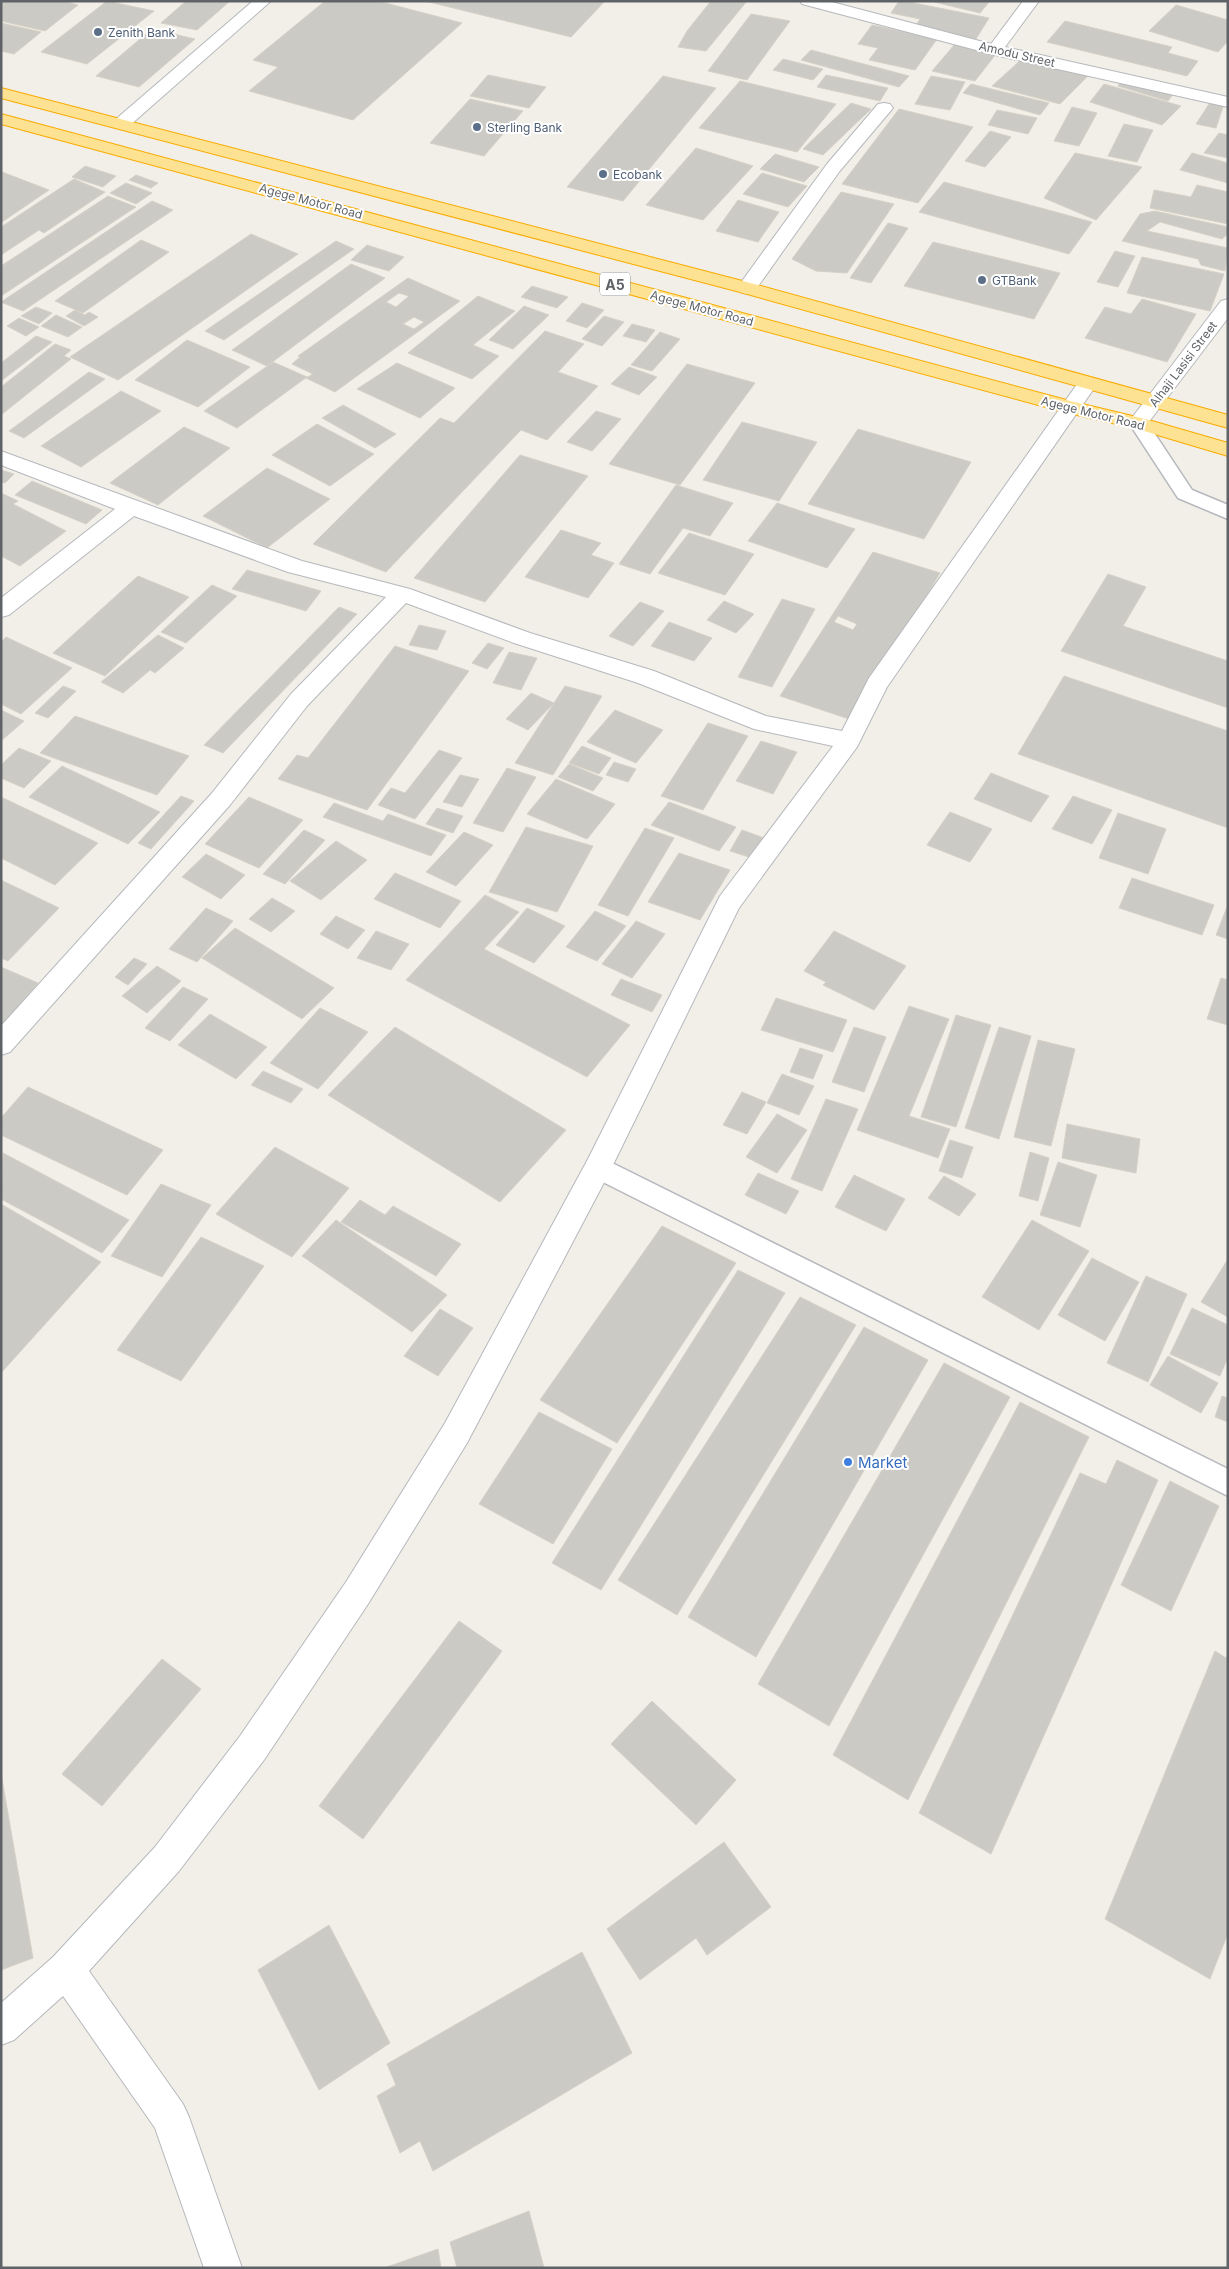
<svg xmlns="http://www.w3.org/2000/svg" width="1229" height="2269" viewBox="0 0 1229 2269" font-family="Inter,sans-serif">
  <style>
    .building { fill: #cccac5; stroke: #d6d1c6; fill-rule: evenodd }
    .lines { fill: none; stroke-linecap: round; stroke-linejoin: round }
    .lane-casing { stroke: #b5b8bc; stroke-width: 3 }
    .street-casing { stroke: #b5b8bc; stroke-width: 2 }
    .highway-casing { stroke: #f9ab00; stroke-width: 2 }
    .lane { fill: #fff; fill-rule: evenodd }
    .street { fill: #fff; fill-rule: evenodd }
    .highway { fill: #fde293; fill-rule: evenodd }
    .service-dot { fill: #5c6f8a; stroke: #fff; stroke-width: 2 }
    .shop-dot { fill: #3f7fe0; stroke: #fff; stroke-width: 2 }
    .labels { text-anchor: middle; dominant-baseline: central; stroke-width: 4; stroke-linejoin: round; paint-order: stroke }
    .far-service-label { font-size: 12px; fill: #4e5e75; stroke: #fff; text-anchor: start }
    .far-street-label { font-size: 12px; fill: #5f6368; stroke: #fff }
    .shield { fill: #fff; stroke: #8f9295; stroke-width: 1 }
    .shield-label { font-size: 14px; font-weight: bold; fill: #5f6368 }
    .shop-label { font-size: 15px; fill: #366cbe; stroke: #fff; text-anchor: start }
  </style>
  <rect width="100%" height="100%" fill="#f1efe8"/>
  <g class="building">
    <polygon points="1,1 63,1 78,5 45,31 1,21"/>
    <polygon points="107,1 154,11 87,64 41,52"/>
    <polygon points="186,1 230,1 197,30 161,23"/>
    <polygon points="325,1 378,1 462,23 353,120 249,91 278,67 253,60"/>
    <polygon points="425,1 605,1 571,37"/>
    <polygon points="711,1 747,1 706,51 678,47 687,31"/>
    <polygon points="899,1 904,1 989,18 976,39 915,27 920,19 891,13"/>
    <polygon points="930,1 990,1 980,13"/>
    <polygon points="1176,5 1228,20 1228,41 1218,52 1149,31"/>
    <polygon points="751,14 790,21 747,80 708,71"/>
    <polygon points="1065,21 1172,47 1168,53 1198,61 1187,76 1047,42"/>
    <polygon points="1,23 41,32 14,54 1,51"/>
    <polygon points="872,25 937,39 915,70 869,60 878,48 858,44"/>
    <polygon points="152,29 195,39 139,87 96,76"/>
    <polygon points="955,44 996,54 975,81 932,71"/>
    <polygon points="811,50 909,76 899,87 801,60"/>
    <polygon points="1023,58 1090,74 1060,104 992,86"/>
    <polygon points="783,59 823,69 813,80 773,70"/>
    <polygon points="488,75 546,87 529,108 470,96"/>
    <polygon points="826,75 888,88 880,101 817,87"/>
    <polygon points="663,76 716,88 623,201 567,187"/>
    <polygon points="931,76 965,82 950,110 915,104"/>
    <polygon points="1122,80 1174,93 1168,101 1118,86"/>
    <polygon points="740,81 836,104 797,152 699,128"/>
    <polygon points="971,84 1049,103 1040,115 963,93"/>
    <polygon points="1104,84 1181,106 1162,125 1090,102"/>
    <polygon points="470,99 523,111 484,156 430,143"/>
    <polygon points="1211,101 1224,104 1216,128 1196,124"/>
    <polygon points="851,103 871,109 823,155 803,149"/>
    <polygon points="1072,107 1097,113 1079,146 1054,141"/>
    <polygon points="899,109 973,127 918,203 842,184"/>
    <polygon points="997,110 1037,118 1028,134 988,125"/>
    <polygon points="1124,124 1153,130 1137,162 1108,156"/>
    <polygon points="990,131 1011,137 985,167 965,161"/>
    <polygon points="1219,133 1228,135 1228,158 1204,153"/>
    <polygon points="696,148 753,166 703,220 646,205"/>
    <polygon points="1075,153 1142,167 1096,220 1044,198"/>
    <polygon points="1192,153 1228,163 1228,183 1180,170"/>
    <polygon points="775,154 819,167 804,182 760,169"/>
    <polygon points="85,166 116,176 103,187 72,177"/>
    <polygon points="2,172 49,190 2,222"/>
    <polygon points="762,173 807,186 788,207 743,194"/>
    <polygon points="136,175 158,183 151,188 129,180"/>
    <polygon points="74,179 105,192 44,233 39,230 1,255 1,227"/>
    <polygon points="944,182 1052,211 1092,222 1069,254 919,212"/>
    <polygon points="126,183 152,193 136,204 110,193"/>
    <polygon points="1197,185 1228,192 1228,224 1150,208 1154,190 1191,197"/>
    <polygon points="841,192 894,204 847,273 816,271 792,259"/>
    <polygon points="108,196 136,207 1,296 1,266"/>
    <polygon points="738,200 779,212 758,242 716,231"/>
    <polygon points="152,201 173,210 23,311 1,302"/>
    <polygon points="1155,211 1228,227 1228,234 1222,239 1160,222 1147,231 1228,248 1225,271 1201,265 1198,259 1122,241 1140,214"/>
    <polygon points="888,223 908,228 871,283 850,278"/>
    <polygon points="251,234 298,254 118,380 70,357"/>
    <polygon points="141,240 169,252 83,313 55,301"/>
    <polygon points="336,241 354,249 224,340 205,331"/>
    <polygon points="933,242 1060,273 1034,319 904,286"/>
    <polygon points="367,245 404,257 389,271 351,260"/>
    <polygon points="1115,251 1135,256 1118,287 1097,282"/>
    <polygon points="1142,257 1224,274 1210,311 1127,293"/>
    <polygon points="351,264 385,278 267,366 232,350"/>
    <path d="M408,278L460,301L335,392L306,378L313,374L292,364L300,357L298,356ZM399,293L409,296L396,307L386,302ZM414,317L424,322L414,329L403,324Z"/>
    <polygon points="532,286 568,297 557,308 521,297"/>
    <polygon points="478,296 515,311 473,345 499,356 472,379 408,353"/>
    <polygon points="1142,299 1196,314 1167,362 1085,338 1105,307 1131,314"/>
    <polygon points="582,303 604,310 587,328 566,321"/>
    <polygon points="524,306 549,315 513,349 489,340"/>
    <polygon points="36,307 52,313 39,324 21,316"/>
    <polygon points="75,310 85,315 89,312 98,317 84,326 66,316"/>
    <polygon points="56,315 82,327 68,337 41,326"/>
    <polygon points="604,316 624,322 602,346 582,339"/>
    <polygon points="19,318 39,327 26,336 7,326"/>
    <polygon points="632,324 655,330 646,342 623,336"/>
    <polygon points="545,331 584,344 558,372 598,386 547,440 521,430 386,572 313,544 440,418 454,423"/>
    <polygon points="660,332 680,339 652,371 631,365"/>
    <polygon points="36,336 52,342 1,381 1,363"/>
    <polygon points="187,340 250,367 198,407 135,380"/>
    <polygon points="55,344 71,350 64,356 71,359 1,415 1,387"/>
    <polygon points="273,362 307,377 237,428 204,411"/>
    <polygon points="397,363 455,388 420,418 357,389"/>
    <polygon points="687,364 755,383 680,485 609,464"/>
    <polygon points="629,367 657,377 639,395 611,384"/>
    <polygon points="89,372 105,379 24,438 9,431"/>
    <polygon points="121,391 161,411 81,467 41,446"/>
    <polygon points="343,405 396,434 375,448 322,418"/>
    <polygon points="596,411 621,419 592,451 567,442"/>
    <polygon points="742,422 817,442 779,501 703,480"/>
    <polygon points="317,424 374,454 330,486 272,455"/>
    <polygon points="184,427 230,448 158,505 110,483"/>
    <polygon points="858,429 971,462 924,539 808,504"/>
    <polygon points="520,455 588,476 485,602 414,578"/>
    <polygon points="267,468 330,499 267,548 203,516"/>
    <polygon points="1,470 14,474 5,483 1,482"/>
    <polygon points="32,481 102,510 86,524 15,495"/>
    <polygon points="676,485 733,503 710,536 683,528 650,574 619,564"/>
    <polygon points="1,493 18,501 13,504 66,531 20,566 1,556"/>
    <polygon points="777,503 855,529 827,568 748,541"/>
    <polygon points="561,530 601,543 591,555 614,563 588,598 525,577"/>
    <polygon points="689,533 754,554 725,595 658,573"/>
    <path d="M873,552L940,573L852,720L780,696ZM838,616L857,624L853,630L834,622Z"/>
    <polygon points="247,570 321,591 306,611 232,589"/>
    <polygon points="1108,574 1146,587 1123,626 1228,661 1228,708 1061,651"/>
    <polygon points="138,576 189,597 105,676 53,653"/>
    <polygon points="212,585 237,596 186,643 161,632"/>
    <polygon points="782,599 815,609 772,687 738,677"/>
    <polygon points="724,601 754,614 736,633 707,620"/>
    <polygon points="640,602 664,611 633,646 609,636"/>
    <polygon points="339,607 357,614 223,753 204,745"/>
    <polygon points="669,622 712,638 694,661 651,646"/>
    <polygon points="419,625 446,631 437,650 409,645"/>
    <polygon points="158,635 184,648 155,673 150,670 123,693 101,682"/>
    <polygon points="6,637 72,668 21,714 1,704 1,642"/>
    <polygon points="488,643 504,648 487,669 472,663"/>
    <polygon points="395,646 469,671 367,810 278,779 297,755 308,758"/>
    <polygon points="509,652 537,658 521,690 493,683"/>
    <polygon points="1064,676 1228,731 1228,828 1018,754"/>
    <polygon points="63,686 76,691 48,718 35,713"/>
    <polygon points="565,686 602,696 553,775 515,763"/>
    <polygon points="531,693 554,703 528,730 506,719"/>
    <polygon points="1,710 24,721 1,741"/>
    <polygon points="615,710 663,730 636,763 587,742"/>
    <polygon points="75,716 189,756 157,795 40,753"/>
    <polygon points="708,723 748,736 703,810 661,796"/>
    <polygon points="761,741 797,752 773,794 736,781"/>
    <polygon points="582,746 611,758 599,774 569,763"/>
    <polygon points="19,748 51,761 24,788 1,778 1,765"/>
    <polygon points="439,750 462,758 415,819 378,805 391,788 405,793"/>
    <polygon points="614,762 636,769 628,782 606,775"/>
    <polygon points="569,764 603,778 593,791 558,777"/>
    <polygon points="62,766 160,812 128,844 29,797"/>
    <polygon points="507,768 536,777 503,832 473,823"/>
    <polygon points="991,773 1049,796 1031,822 974,799"/>
    <polygon points="460,775 479,779 462,807 443,802"/>
    <polygon points="556,779 615,804 587,839 527,814"/>
    <polygon points="181,796 194,801 151,849 138,843"/>
    <polygon points="1073,796 1112,810 1092,844 1052,829"/>
    <polygon points="1,797 98,843 55,885 1,858"/>
    <polygon points="249,797 303,820 259,868 205,844"/>
    <polygon points="669,802 736,827 719,851 651,825"/>
    <polygon points="334,803 383,821 388,814 446,835 431,856 323,817"/>
    <polygon points="437,808 463,816 453,833 426,824"/>
    <polygon points="950,812 992,829 970,862 927,845"/>
    <polygon points="1118,813 1166,829 1148,874 1099,858"/>
    <polygon points="526,827 593,846 557,912 489,892"/>
    <polygon points="645,828 674,838 628,916 598,905"/>
    <polygon points="304,830 325,840 285,884 263,874"/>
    <polygon points="742,830 767,839 755,859 730,851"/>
    <polygon points="464,832 493,845 456,886 426,872"/>
    <polygon points="336,841 367,860 321,900 290,881"/>
    <polygon points="679,853 730,870 700,920 648,902"/>
    <polygon points="206,854 245,875 221,899 182,877"/>
    <polygon points="395,873 461,901 440,928 374,899"/>
    <polygon points="1132,878 1214,905 1202,935 1119,908"/>
    <polygon points="1,880 59,908 8,961 1,958"/>
    <polygon points="485,895 519,912 484,949 630,1025 587,1077 406,980"/>
    <polygon points="272,898 295,911 271,932 249,919"/>
    <polygon points="1227,907 1228,907 1228,939 1216,935"/>
    <polygon points="206,908 233,921 197,962 169,949"/>
    <polygon points="527,908 565,926 534,963 496,945"/>
    <polygon points="595,911 626,926 597,961 566,947"/>
    <polygon points="336,916 365,930 348,949 320,934"/>
    <polygon points="636,921 665,934 632,978 602,964"/>
    <polygon points="235,928 334,988 302,1019 202,958"/>
    <polygon points="376,931 409,944 391,970 357,958"/>
    <polygon points="834,931 906,966 874,1010 823,985 826,982 804,971"/>
    <polygon points="134,958 147,964 128,985 115,977"/>
    <polygon points="157,966 181,981 147,1013 122,996"/>
    <polygon points="1,967 38,983 1,1026"/>
    <polygon points="1221,978 1228,980 1228,1025 1207,1019"/>
    <polygon points="621,979 662,995 652,1012 611,995"/>
    <polygon points="183,987 208,999 170,1041 145,1028"/>
    <polygon points="776,998 847,1020 833,1052 761,1030"/>
    <polygon points="909,1006 949,1019 909,1116 950,1129 938,1158 857,1130"/>
    <polygon points="320,1008 368,1032 318,1089 270,1063"/>
    <polygon points="210,1014 267,1047 236,1079 178,1045"/>
    <polygon points="956,1015 991,1025 956,1127 921,1117"/>
    <polygon points="395,1027 566,1130 500,1202 328,1095"/>
    <polygon points="854,1027 886,1037 864,1092 832,1082"/>
    <polygon points="999,1027 1031,1036 999,1139 965,1128"/>
    <polygon points="1038,1040 1075,1049 1051,1146 1014,1137"/>
    <polygon points="800,1048 823,1055 813,1079 790,1072"/>
    <polygon points="263,1071 303,1089 291,1103 251,1085"/>
    <polygon points="782,1074 814,1086 799,1115 767,1103"/>
    <polygon points="28,1087 163,1150 127,1195 1,1135 1,1118"/>
    <polygon points="742,1092 766,1102 747,1134 723,1125"/>
    <polygon points="826,1099 858,1109 822,1191 791,1179"/>
    <polygon points="777,1114 807,1130 777,1173 746,1157"/>
    <polygon points="1067,1124 1140,1139 1136,1173 1062,1158"/>
    <polygon points="950,1140 973,1147 962,1178 939,1171"/>
    <polygon points="275,1147 349,1188 292,1257 216,1214"/>
    <polygon points="1030,1152 1049,1158 1038,1201 1019,1196"/>
    <polygon points="3,1153 129,1220 102,1253 1,1199"/>
    <polygon points="1058,1162 1097,1175 1080,1227 1040,1215"/>
    <polygon points="758,1173 799,1191 786,1214 745,1195"/>
    <polygon points="854,1175 905,1199 886,1231 835,1207"/>
    <polygon points="944,1176 976,1194 959,1216 928,1198"/>
    <polygon points="161,1184 211,1205 162,1277 111,1256"/>
    <polygon points="360,1200 385,1215 393,1206 461,1244 436,1276 341,1222"/>
    <polygon points="1,1204 101,1262 1,1373"/>
    <polygon points="336,1220 447,1295 412,1332 302,1256"/>
    <polygon points="1032,1220 1089,1251 1039,1330 982,1297"/>
    <polygon points="662,1226 736,1263 617,1443 540,1400"/>
    <polygon points="201,1237 264,1266 181,1381 117,1350"/>
    <polygon points="1092,1258 1139,1282 1105,1341 1058,1315"/>
    <polygon points="1228,1259 1228,1317 1201,1302"/>
    <polygon points="738,1270 785,1293 601,1590 552,1563"/>
    <polygon points="1146,1276 1187,1294 1148,1382 1107,1363"/>
    <polygon points="800,1297 856,1325 677,1615 618,1580"/>
    <polygon points="1192,1308 1228,1325 1228,1357 1220,1376 1170,1354"/>
    <polygon points="440,1309 473,1328 438,1376 404,1356"/>
    <polygon points="864,1327 928,1360 756,1657 688,1617"/>
    <polygon points="1168,1356 1218,1383 1201,1413 1150,1385"/>
    <polygon points="944,1363 1010,1397 829,1726 758,1684"/>
    <polygon points="1222,1396 1228,1398 1228,1422 1215,1417"/>
    <polygon points="1020,1402 1089,1437 908,1800 833,1755"/>
    <polygon points="539,1412 612,1449 553,1544 479,1504"/>
    <polygon points="1117,1460 1158,1480 991,1854 919,1813 1080,1473 1106,1484"/>
    <polygon points="1170,1481 1219,1506 1171,1611 1121,1585"/>
    <polygon points="459,1621 502,1651 363,1839 319,1806"/>
    <polygon points="1215,1651 1226,1658 1228,1654 1228,1933 1210,1979 1105,1919"/>
    <polygon points="162,1659 201,1689 102,1806 62,1774"/>
    <polygon points="652,1701 736,1780 696,1825 611,1744"/>
    <polygon points="1,1773 33,1958 1,1970"/>
    <polygon points="724,1842 771,1907 707,1955 696,1938 640,1980 607,1929"/>
    <polygon points="329,1925 390,2043 319,2090 258,1970"/>
    <polygon points="582,1952 632,2053 433,2171 420,2141 400,2153 377,2096 396,2085 387,2064"/>
    <polygon points="529,2211 544,2268 457,2268 450,2242"/>
    <polygon points="438,2249 441,2268 384,2268"/>
  </g>
  <g class="lines">
    <defs>
      <g id="lane">
        <polygon points="1138,417 1145,419 1192,490 1228,505 1228,519 1178,498 1129,423 1131,419"/>
        <polygon points="598,1156 1228,1469 1228,1496 589,1175 585,1167 589,1159"/>
      </g>
      <g id="street">
        <polygon points="253,1 271,1 128,127 116,127 113,123 116,119"/>
        <polygon points="800,1 828,1 991,44 1023,1 1039,1 1005,47 1228,97 1228,107 995,55 802,4"/>
        <polygon points="884,103 890,104 893,108 839,172 754,292 747,294 740,292 737,288 827,164 878,104"/>
        <polygon points="1228,299 1228,318 1145,427 1138,429 1131,427 1128,423 1131,419 1221,301"/>
        <polygon points="1087,378 1094,380 1097,384 887,687 857,747 739,908 608,1175 467,1443 368,1604 264,1760 179,1871 89,1971 183,2104 189,2117 242,2268 204,2268 155,2128 63,1996 14,2040 1,2045 1,2003 53,1957 155,1847 240,1736 346,1582 445,1423 588,1159 720,896 833,746 754,729 638,683 514,643 406,603 307,706 230,805 10,1052 1,1055 1,1026 212,793 291,694 386,597 288,572 134,516 9,615 1,617 1,598 115,509 1,465 1,451 302,561 410,589 530,633 654,671 766,716 842,731 869,678 1080,380"/>
      </g>
      <g id="highway">
        <polygon points="1,88 754,284 1228,415 1228,428 740,292 1,98"/>
        <polygon points="1,114 1074,402 1145,419 1228,443 1228,456 1134,428 1064,412 1,124"/>
      </g>
    </defs>
    <use href="#lane" class="lane-casing"/>
    <use href="#street" class="street-casing"/>
    <use href="#highway" class="highway-casing"/>
    <use href="#lane" class="lane"/>
    <use href="#street" class="street"/>
    <use href="#highway" class="highway"/>
  </g>
  <g class="service-dot">
    <circle cx="98" cy="32" r="5"/>
    <circle cx="477" cy="127" r="5"/>
    <circle cx="603" cy="174" r="5"/>
    <circle cx="982" cy="280" r="5"/>
  </g>
  <circle class="shop-dot" cx="848" cy="1462" r="5"/>
  <g class="labels">
    <g class="far-service-label">
      <text x="108" y="32">Zenith Bank</text>
      <text x="487" y="127">Sterling Bank</text>
      <text x="613" y="174">Ecobank</text>
      <text x="992" y="280">GTBank</text>
    </g>
    <g class="far-street-label">
      <text transform="translate(1017 54) rotate(13)">Amodu Street</text>
      <text transform="translate(311 201) rotate(15)">Agege Motor Road</text>
      <text transform="translate(702 308) rotate(15)">Agege Motor Road</text>
      <text transform="translate(1183 364) rotate(-53)">Alhaji Lasisi Street</text>
      <text transform="translate(1093 413) rotate(14)">Agege Motor Road</text>
    </g>
    <rect class="shield" x="600" y="272.5" width="30" height="23" rx="4"/>
    <g class="shield-label">
      <text x="615" y="284">A5</text>
    </g>
    <g class="shop-label">
      <text x="858" y="1462">Market</text>
    </g>
  </g>
  <rect width="1229" height="2269" fill="none" stroke="#5f6368" stroke-width="5"/>
</svg>
